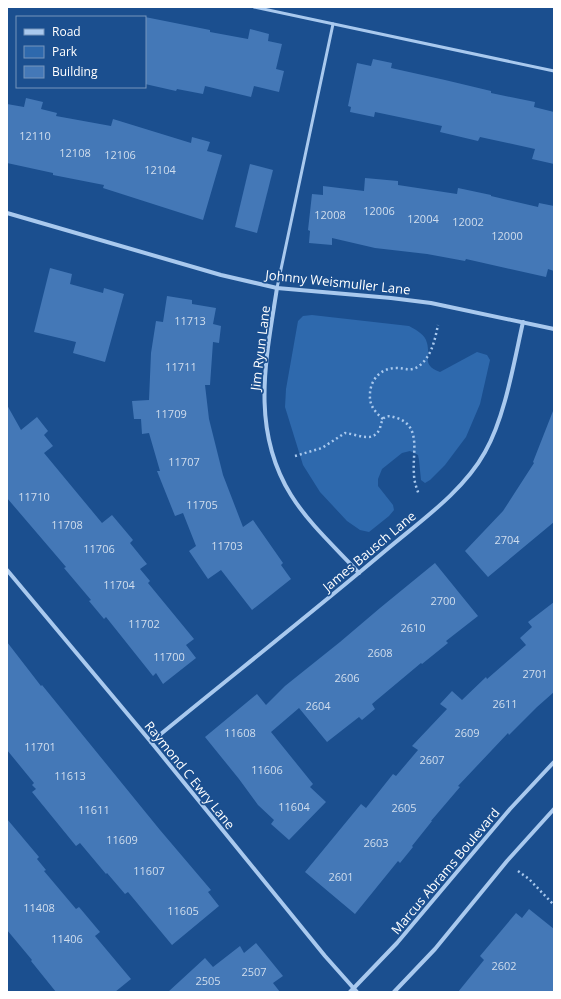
<svg xmlns="http://www.w3.org/2000/svg" width="561" height="999" viewBox="0 0 561 999" font-family="'Open Sans',sans-serif">
  <style>
    .green { fill: #2e69ad }
    .building { fill: #4478b7 }
    .lines { fill: none; stroke-linecap: round; stroke-linejoin: round }
    .path { stroke: #a9c9ee; stroke-width: 2.5; stroke-dasharray: 2 3; stroke-linecap: butt }
    .lane { stroke: #a9c9ee; stroke-width: 3 }
    .street { stroke: #a9c9ee; stroke-width: 4 }
    .labels { text-anchor: middle; dominant-baseline: central; stroke-width: 3.5; stroke-linejoin: round; paint-order: stroke }
    .number-label { font-size: 11px; fill: #d0dded }
    .street-label { font-size: 13px; fill: #fff; stroke: #1b4f8f }
  </style>
  <rect width="100%" height="100%" fill="#1b4f8f"/>
  <path class="green" d="M312,315L409,326C416,330 425,334 427,343C431,358 421,365 440,372L477,352L487,355L490,360L480,404L466,437L445,465L430,480L425,483L421,480L419,460L418,455L410,451L402,453L382,469L378,479V486L393,505L394,510L389,516L369,532L360,530L347,521L320,492L303,465L285,407L286,389L298,321L303,316Z"/>
  <g class="building">
    <polygon points="145,17 210,30 210,32 248,39 250,29 269,34 268,41 282,44 276,69 284,71 279,92 254,86 251,97 205,86 203,94 177,89 176,91 145,84"/>
    <polygon points="373,59 392,63 391,68 445,80 491,91 491,93 535,102 534,107 554,112 554,164 532,159 535,149 480,137 478,141 440,132 442,126 375,112 374,117 350,112 351,107 348,106 357,63 371,66"/>
    <polygon points="26,98 43,102 41,109 57,113 56,116 111,126 113,119 191,143 192,137 210,142 207,151 222,155 203,220 103,188 104,185 53,175 53,173 7,163 7,104 24,107"/>
    <polygon points="250,164 273,170 257,233 235,227"/>
    <polygon points="365,178 398,181 398,185 457,194 458,188 491,195 491,196 538,207 539,203 554,206 554,271 548,269 546,277 466,259 465,261 427,254 375,248 332,238 332,245 309,243 310,231 308,230 312,194 323,195 323,186 364,191"/>
    <polygon points="50,268 72,274 70,284 103,293 104,288 124,294 105,362 73,353 76,342 34,332"/>
    <polygon points="167,296 192,300 192,304 216,308 213,324 221,326 219,343 213,342 210,385 205,385 209,419 223,475 243,527 253,520 283,563 281,565 291,579 252,610 221,570 208,579 189,551 196,546 183,513 175,516 157,471 160,471 149,433 142,434 141,419 134,419 132,401 149,400 151,353 156,321 163,322"/>
    <polygon points="7,405 21,430 37,417 48,431 44,435 53,446 44,453 102,523 112,515 133,540 130,543 147,564 140,569 150,581 148,583 194,639 186,645 196,658 163,684 156,673 153,676 106,617 104,619 89,601 91,600 64,568 66,567 7,498"/>
    <polygon points="553,411 554,522 488,577 465,551 503,511 534,463 533,462"/>
    <polygon points="435,563 478,616 446,641 448,643 422,664 421,663 372,704 375,709 362,720 359,717 327,742 299,708 271,732 313,784 310,787 326,802 289,840 271,824 274,820 258,805 239,779 205,737 257,694 266,705 285,686 340,642 380,608"/>
    <polygon points="554,602 554,692 537,707 509,735 508,733 458,786 460,787 431,821 432,821 412,846 413,847 400,863 398,861 355,914 305,872 361,804 366,808 393,774 396,776 418,750 412,746 447,709 440,704 452,691 462,700 486,677 487,679 526,645 520,638 532,627 528,622"/>
    <polygon points="7,642 41,686 42,685 160,830 211,890 208,892 219,906 172,945 128,892 125,894 107,873 106,874 80,843 76,846 32,792 36,789 32,785 34,783 7,750"/>
    <polygon points="7,819 39,857 37,859 46,870 44,871 76,909 79,907 100,932 95,936 131,979 115,992 56,992 31,961 32,960 7,930"/>
    <polygon points="529,909 554,929 554,992 458,992 484,960 480,956 516,913 522,918"/>
    <polygon points="256,943 283,976 273,983 280,992 168,992 205,958 213,967 240,946 244,953"/>
  </g>
  <g class="lines">
    <g class="path">
      <path d="M383,419C374,411 369,405 370,393C371,379 381,368 396,368C405,368 411,372 419,366C432,356 435,339 438,325"/>
      <path d="M295,456L322,448L345,433C357,434 374,444 380,428C381,424 382,419 385,417C389,415 393,417 397,418C422,426 412,454 414,474C414,482 417,489 419,495"/>
      <polyline points="518,871 529,879 554,905"/>
    </g>
    <g class="lane">
      <polyline points="254,7 554,71"/>
      <polyline points="277,288 333,24"/>
    </g>
    <g class="street">
      <polyline points="7,213 221,275 277,288 391,298 431,303 554,329"/>
      <path d="M277,288C266,359 250,429 291,495C309,524 336,548 359,573"/>
      <polyline points="7,570 151,742 325,956 357,992"/>
      <path d="M151,742C229,678 308,616 385,551C419,522 463,492 485,452C505,417 514,362 523,322"/>
      <polyline points="350,992 397,943 510,809 554,762"/>
      <polyline points="394,992 435,949 507,861 554,809"/>
    </g>
  </g>
  <g class="labels">
    <g class="number-label">
      <text x="35" y="135">12110</text>
      <text x="75" y="152">12108</text>
      <text x="120" y="154">12106</text>
      <text x="160" y="169">12104</text>
      <text x="379" y="210">12006</text>
      <text x="330" y="214">12008</text>
      <text x="423" y="218">12004</text>
      <text x="468" y="221">12002</text>
      <text x="507" y="235">12000</text>
      <text x="190" y="320">11713</text>
      <text x="181" y="366">11711</text>
      <text x="171" y="413">11709</text>
      <text x="184" y="461">11707</text>
      <text x="34" y="496">11710</text>
      <text x="202" y="504">11705</text>
      <text x="67" y="524">11708</text>
      <text x="507" y="539">2704</text>
      <text x="227" y="545">11703</text>
      <text x="99" y="548">11706</text>
      <text x="119" y="584">11704</text>
      <text x="443" y="600">2700</text>
      <text x="144" y="623">11702</text>
      <text x="413" y="627">2610</text>
      <text x="380" y="652">2608</text>
      <text x="169" y="656">11700</text>
      <text x="535" y="673">2701</text>
      <text x="347" y="677">2606</text>
      <text x="505" y="703">2611</text>
      <text x="318" y="705">2604</text>
      <text x="240" y="732">11608</text>
      <text x="467" y="732">2609</text>
      <text x="40" y="746">11701</text>
      <text x="432" y="759">2607</text>
      <text x="267" y="769">11606</text>
      <text x="70" y="775">11613</text>
      <text x="294" y="806">11604</text>
      <text x="404" y="807">2605</text>
      <text x="94" y="809">11611</text>
      <text x="122" y="839">11609</text>
      <text x="376" y="842">2603</text>
      <text x="149" y="870">11607</text>
      <text x="341" y="876">2601</text>
      <text x="39" y="907">11408</text>
      <text x="183" y="910">11605</text>
      <text x="67" y="938">11406</text>
      <text x="504" y="965">2602</text>
      <text x="254" y="971">2507</text>
      <text x="208" y="980">2505</text>
    </g>
    <g class="street-label">
      <text transform="translate(338 282) rotate(6)">Johnny Weismuller Lane</text>
      <text transform="translate(260 348) rotate(-83)">Jim Ryun Lane</text>
      <text transform="translate(369 551) rotate(-40)">James Bausch Lane</text>
      <text transform="translate(190 775) rotate(51)">Raymond C Ewry Lane</text>
      <text transform="translate(445 871) rotate(-50)">Marcus Abrams Boulevard</text>
    </g>
  </g>
  <rect width="561" height="999" fill="none" stroke="#ffffff" stroke-width="16"/>
  <rect x="16" y="16" width="130" height="72" fill="#1b4f8f" stroke="#7695bc"/>
  <rect x="24" y="29" width="20" height="6" fill="#a9c9ee" stroke="#7695bc"/>
  <text x="52" y="36" font-size="12" fill="#ffffff">Road</text>
  <rect x="24" y="46" width="20" height="12" fill="#2e69ad" stroke="#7695bc"/>
  <text x="52" y="56" font-size="12" fill="#ffffff">Park</text>
  <rect x="24" y="66" width="20" height="12" fill="#4478b7" stroke="#7695bc"/>
  <text x="52" y="76" font-size="12" fill="#ffffff">Building</text>
</svg>
